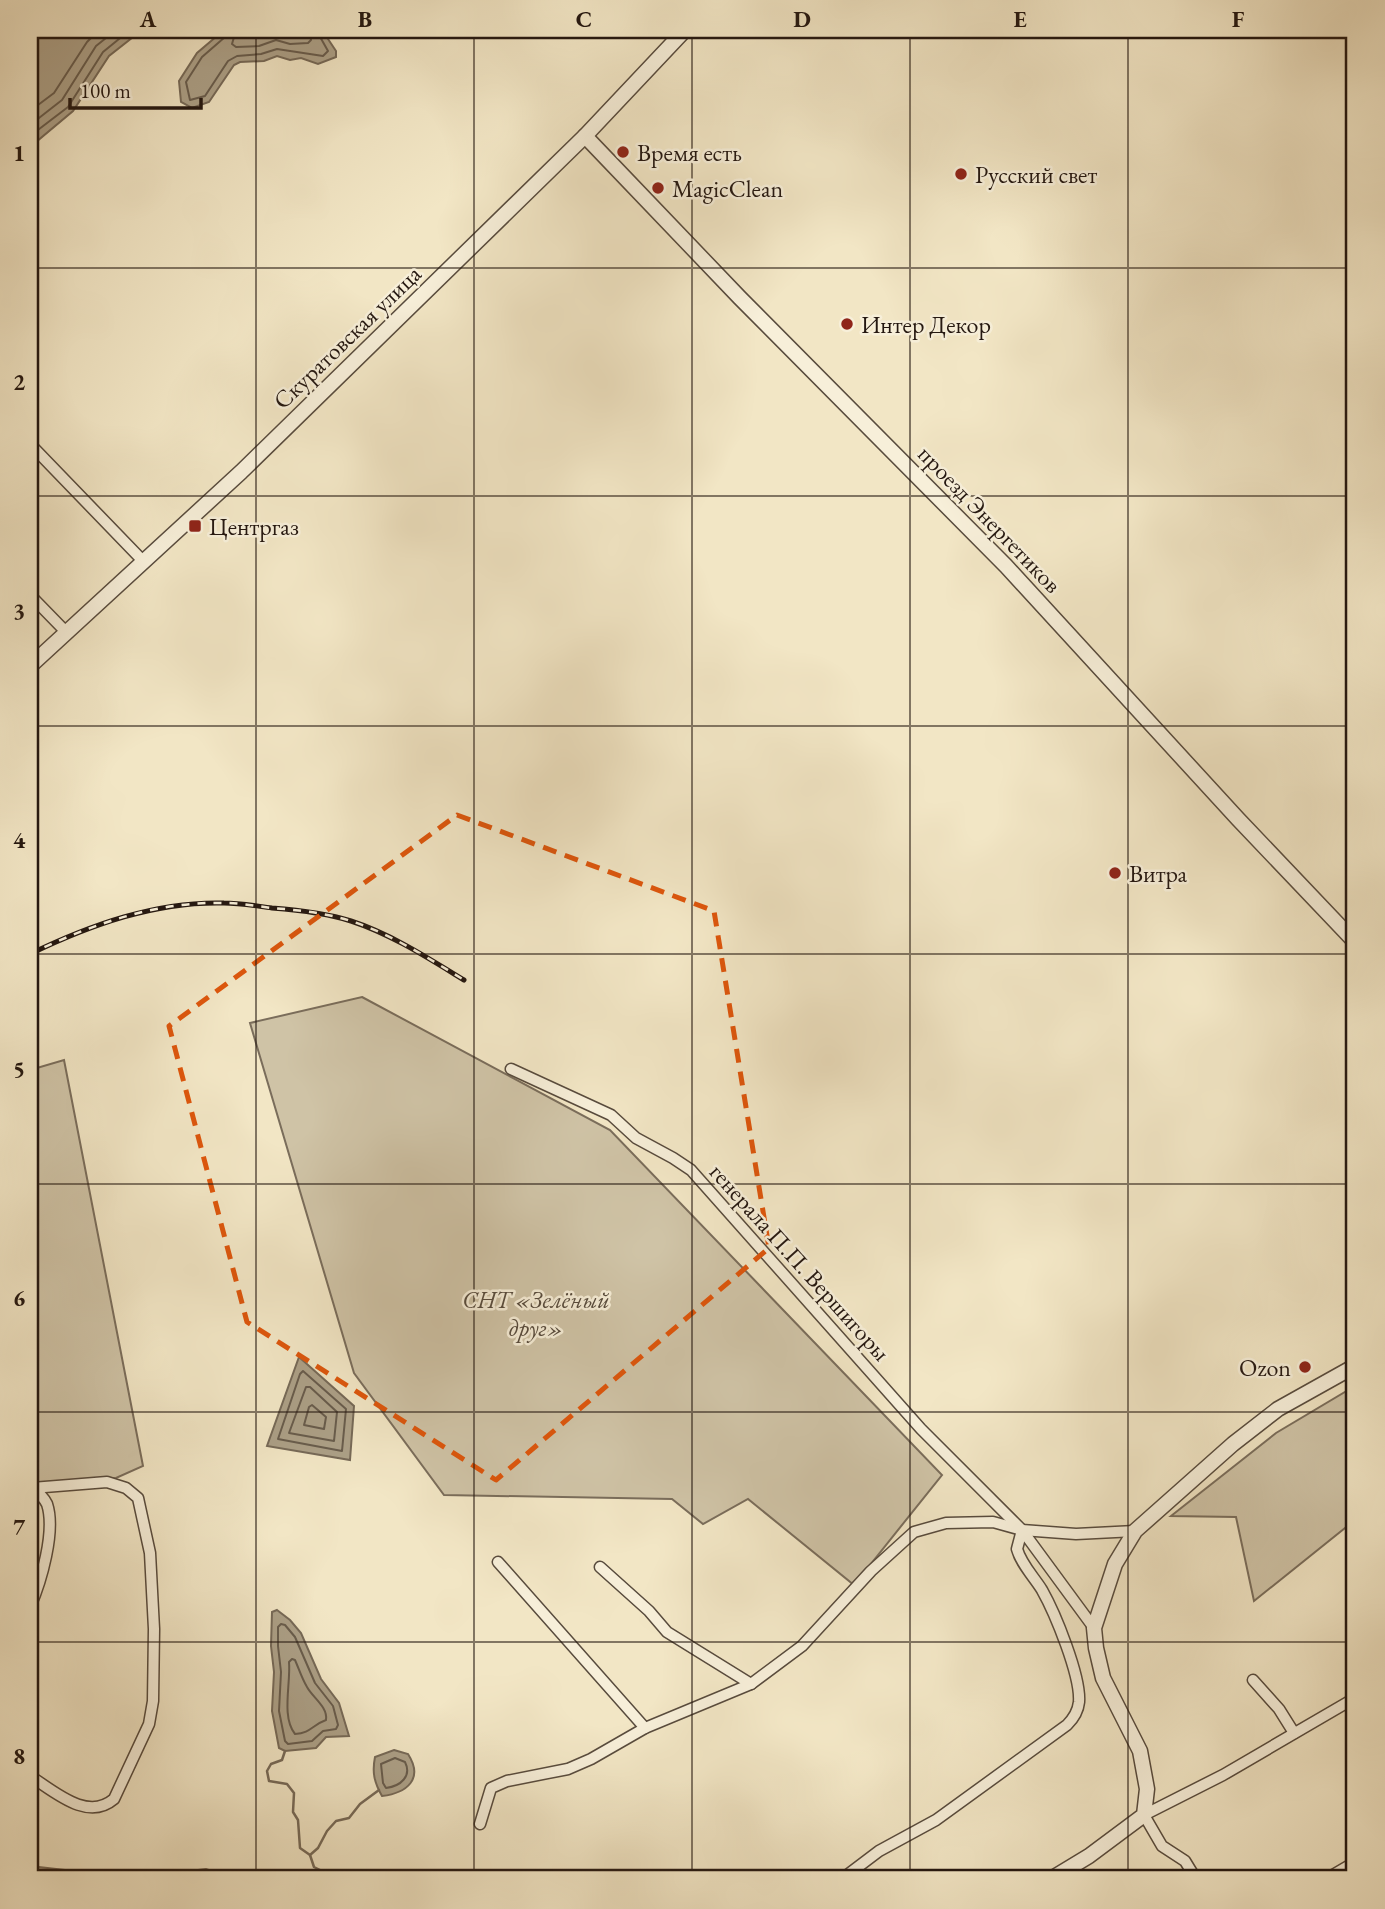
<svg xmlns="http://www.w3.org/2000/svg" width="1385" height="1909" viewBox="0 0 1385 1909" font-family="'EB Garamond',serif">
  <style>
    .green { fill: #cfc3a6; stroke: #7a6d5b; stroke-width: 2 }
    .water { fill: #aca087; stroke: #766957; stroke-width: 2 }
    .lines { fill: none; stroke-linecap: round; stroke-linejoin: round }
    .shore { stroke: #685c4c; stroke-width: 2 }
    .stream { stroke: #766957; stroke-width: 2.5 }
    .minor-casing { stroke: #584b3d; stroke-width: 13 }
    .tertiary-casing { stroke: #584b3d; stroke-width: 17 }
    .minor { stroke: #f7efd9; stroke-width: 10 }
    .tertiary { stroke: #f7efd9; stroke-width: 14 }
    .rail-casing { stroke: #241710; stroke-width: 5 }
    .rail { stroke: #f7efd9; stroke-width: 2.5; stroke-dasharray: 8; stroke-linecap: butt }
    .marked { fill: none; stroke: #de560c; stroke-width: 5; stroke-dasharray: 14 9; stroke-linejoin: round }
    .grid { fill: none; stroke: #241710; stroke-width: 2; stroke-opacity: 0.55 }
    .poi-dot { fill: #8f2418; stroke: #f7efd9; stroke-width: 2.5 }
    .labels { text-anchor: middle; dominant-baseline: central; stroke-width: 5; stroke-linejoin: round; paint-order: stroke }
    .poi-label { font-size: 24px; fill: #241710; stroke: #f7efd9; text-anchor: start }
    .street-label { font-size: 24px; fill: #241710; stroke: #f7efd9 }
    .park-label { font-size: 24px; font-style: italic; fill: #574b3d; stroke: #f7efd9 }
    .neatline { fill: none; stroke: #241710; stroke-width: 2.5 }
    .grid-label { font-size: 23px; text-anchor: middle; font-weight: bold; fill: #241710 }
  </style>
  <rect width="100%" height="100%" fill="#f2e6c5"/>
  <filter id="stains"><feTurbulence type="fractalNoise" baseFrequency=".00286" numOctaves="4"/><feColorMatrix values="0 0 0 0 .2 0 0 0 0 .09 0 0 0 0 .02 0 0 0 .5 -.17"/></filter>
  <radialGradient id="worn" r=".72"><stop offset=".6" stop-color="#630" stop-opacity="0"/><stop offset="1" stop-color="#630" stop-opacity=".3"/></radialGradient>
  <g class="green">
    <polygon points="362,997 610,1130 942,1475 854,1585 748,1499 703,1524 672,1499 444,1495 354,1373 250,1023"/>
    <polygon points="64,1060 143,1466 116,1478 42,1483 30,1480 30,1070"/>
    <polygon points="1355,1386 1355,1520 1254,1601 1236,1517 1171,1516 1276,1433"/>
  </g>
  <g class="water">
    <polygon points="30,30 142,30 109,56 73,111 30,147"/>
    <polygon points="224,30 322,30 336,51 336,57 318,64 301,58 290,60 277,56 264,61 240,62 234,65 209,102 192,108 181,102 179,81 197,53"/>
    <polygon points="299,1357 354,1406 350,1460 267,1446"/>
    <polygon points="277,1610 290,1620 301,1633 321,1679 339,1703 349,1736 326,1737 316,1748 285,1751 279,1748 272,1711 274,1672 271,1646 272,1612"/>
    <path d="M394,1750L408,1754C424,1779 407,1793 382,1796C374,1782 372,1772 375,1757Z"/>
    <polygon points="30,1866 100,1874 173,1873 206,1869 235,1879 30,1879"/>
  </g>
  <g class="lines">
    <g class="shore">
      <polyline points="227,30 225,37 202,57 186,82 190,100 205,96 228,61 237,56 261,54 277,49 323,56 328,51 319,35 318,30"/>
      <polyline points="236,30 232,44 236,47 259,46 276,40 290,44 308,43 311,40 309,30"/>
      <polyline points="30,111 54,93 87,42 99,30"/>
      <polyline points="30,125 62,100 96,46 116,30"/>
      <polyline points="30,136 68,107 103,52 130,30"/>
      <polygon points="303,1371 346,1409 342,1451 278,1439 300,1374"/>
      <polygon points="306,1387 310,1387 337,1412 334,1441 289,1433"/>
      <polygon points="312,1405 326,1417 324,1429 304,1425 309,1407"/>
      <polygon points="281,1624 285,1625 295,1637 315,1683 333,1706 338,1725 336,1729 323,1731 312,1741 288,1744 285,1741 279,1711 281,1672 278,1646 278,1627"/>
      <path d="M292,1659L295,1660C299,1669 302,1679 307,1687C313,1698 328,1707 326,1720C312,1725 311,1733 295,1734C281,1717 291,1683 289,1662Z"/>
      <path d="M395,1758L405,1762C412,1776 401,1786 386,1788L383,1783L381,1764Z"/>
    </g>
    <g class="stream">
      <polyline points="285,1751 282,1760 271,1764 267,1771 269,1781 287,1784 294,1793 293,1812 298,1820 300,1848 310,1855 314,1867 324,1872 321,1879"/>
      <polyline points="310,1855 318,1848 327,1831 336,1821 349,1818 360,1804 379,1790"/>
    </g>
    <defs>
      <g id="minor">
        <polyline points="30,444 144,562"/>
        <polyline points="30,595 67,633"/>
        <polyline points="511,1069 611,1115 636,1138 673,1158 691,1170 921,1429 1022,1530 1094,1628"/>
        <polyline points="498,1562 645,1728"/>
        <polyline points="600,1567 649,1611 667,1632 751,1684"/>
        <path d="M30,1607C41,1582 56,1531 47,1504C44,1498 38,1492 32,1488"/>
        <polyline points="1253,1680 1279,1709 1294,1733"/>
        <path d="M30,1776C54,1791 87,1822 114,1799L149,1724L153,1701L154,1629L150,1553L138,1498L126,1488L107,1482L32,1488"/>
        <polyline points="480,1824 491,1788 507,1781 568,1769 591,1759 645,1728 751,1684 802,1646 871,1571 914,1532 946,1523 993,1522 1022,1530 1076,1534 1135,1531"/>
        <path d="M842,1879L879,1851L936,1820L1067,1725C1073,1719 1078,1712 1079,1702C1081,1676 1055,1613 1042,1590C1034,1577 1021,1564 1017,1549L1022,1530"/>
        <polyline points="1196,1879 1185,1861 1162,1846 1144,1815 1223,1775 1355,1698"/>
        <polyline points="1326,1879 1355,1862"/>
      </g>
      <g id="tertiary">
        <polyline points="585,136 740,298 1006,566 1238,819 1355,942"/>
        <polyline points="30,666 241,472 585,136 685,30"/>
        <polyline points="1051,1879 1089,1856 1144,1815 1147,1789 1140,1751 1103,1678 1096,1648 1094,1628 1115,1564 1135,1531 1233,1444 1278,1409 1355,1366"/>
      </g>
    </defs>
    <use href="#minor" class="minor-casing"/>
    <use href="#tertiary" class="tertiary-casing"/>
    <use href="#minor" class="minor"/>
    <use href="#tertiary" class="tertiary"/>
    <defs>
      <path id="rail" d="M30,954C90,925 156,901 224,903C240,903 256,906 272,908C298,910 326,913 351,921C391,934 428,958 464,980"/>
    </defs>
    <use href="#rail" class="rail-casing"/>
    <use href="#rail" class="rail"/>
  </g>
  <path class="marked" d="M457,815L714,911L769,1248L496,1480L247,1322L169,1026Z"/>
  <path class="grid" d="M256,30V1879M474,30V1879M692,30V1879M910,30V1879M1128,30V1879M30,268H1355M30,496H1355M30,726H1355M30,954H1355M30,1184H1355M30,1412H1355M30,1642H1355"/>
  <g class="poi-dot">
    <circle cx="623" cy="152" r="7"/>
    <circle cx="961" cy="174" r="7"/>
    <circle cx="658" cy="188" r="7"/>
    <circle cx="847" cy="324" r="7"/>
    <rect x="188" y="519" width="14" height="14" rx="3.5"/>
    <circle cx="1115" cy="873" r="7"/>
    <circle cx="1305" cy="1367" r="7"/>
  </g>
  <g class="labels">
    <g class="poi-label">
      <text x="637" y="152">Время есть</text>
      <text x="975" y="174">Русский свет</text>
      <text x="672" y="188">MagicClean</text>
      <text x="861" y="324">Интер Декор</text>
      <text x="209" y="526">Центргаз</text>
      <text x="1129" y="873">Витра</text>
      <text x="1291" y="1367" text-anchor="end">Ozon</text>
    </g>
    <g class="street-label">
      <text transform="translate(347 337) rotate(-44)">Скуратовская улица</text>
      <text transform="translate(990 519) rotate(46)">проезд Энергетиков</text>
      <text transform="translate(800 1262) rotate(48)">генерала П.П. Вершигоры</text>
    </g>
    <g class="park-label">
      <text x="536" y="1299">СНТ «Зелёный<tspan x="536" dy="28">друг»</tspan></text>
    </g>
  </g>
  <rect width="1385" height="1909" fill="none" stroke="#f2e6c5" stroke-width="77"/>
  <path d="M70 98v10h131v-10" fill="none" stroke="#241710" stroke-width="3.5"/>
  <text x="80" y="98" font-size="21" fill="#241710" stroke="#f7efd9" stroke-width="5" paint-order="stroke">100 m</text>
  <rect x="38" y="38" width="1308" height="1832" class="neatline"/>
  <g class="grid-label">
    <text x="148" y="27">A</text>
    <text x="365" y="27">B</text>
    <text x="584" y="27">C</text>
    <text x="802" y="27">D</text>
    <text x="1020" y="27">E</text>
    <text x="1238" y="27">F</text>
    <text x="19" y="161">1</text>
    <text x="19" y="390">2</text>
    <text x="19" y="619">3</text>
    <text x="19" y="848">4</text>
    <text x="19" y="1077">5</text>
    <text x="19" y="1306">6</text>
    <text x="19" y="1535">7</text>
    <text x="19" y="1764">8</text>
  </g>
  <rect width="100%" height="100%" filter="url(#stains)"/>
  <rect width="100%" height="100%" fill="url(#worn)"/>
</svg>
